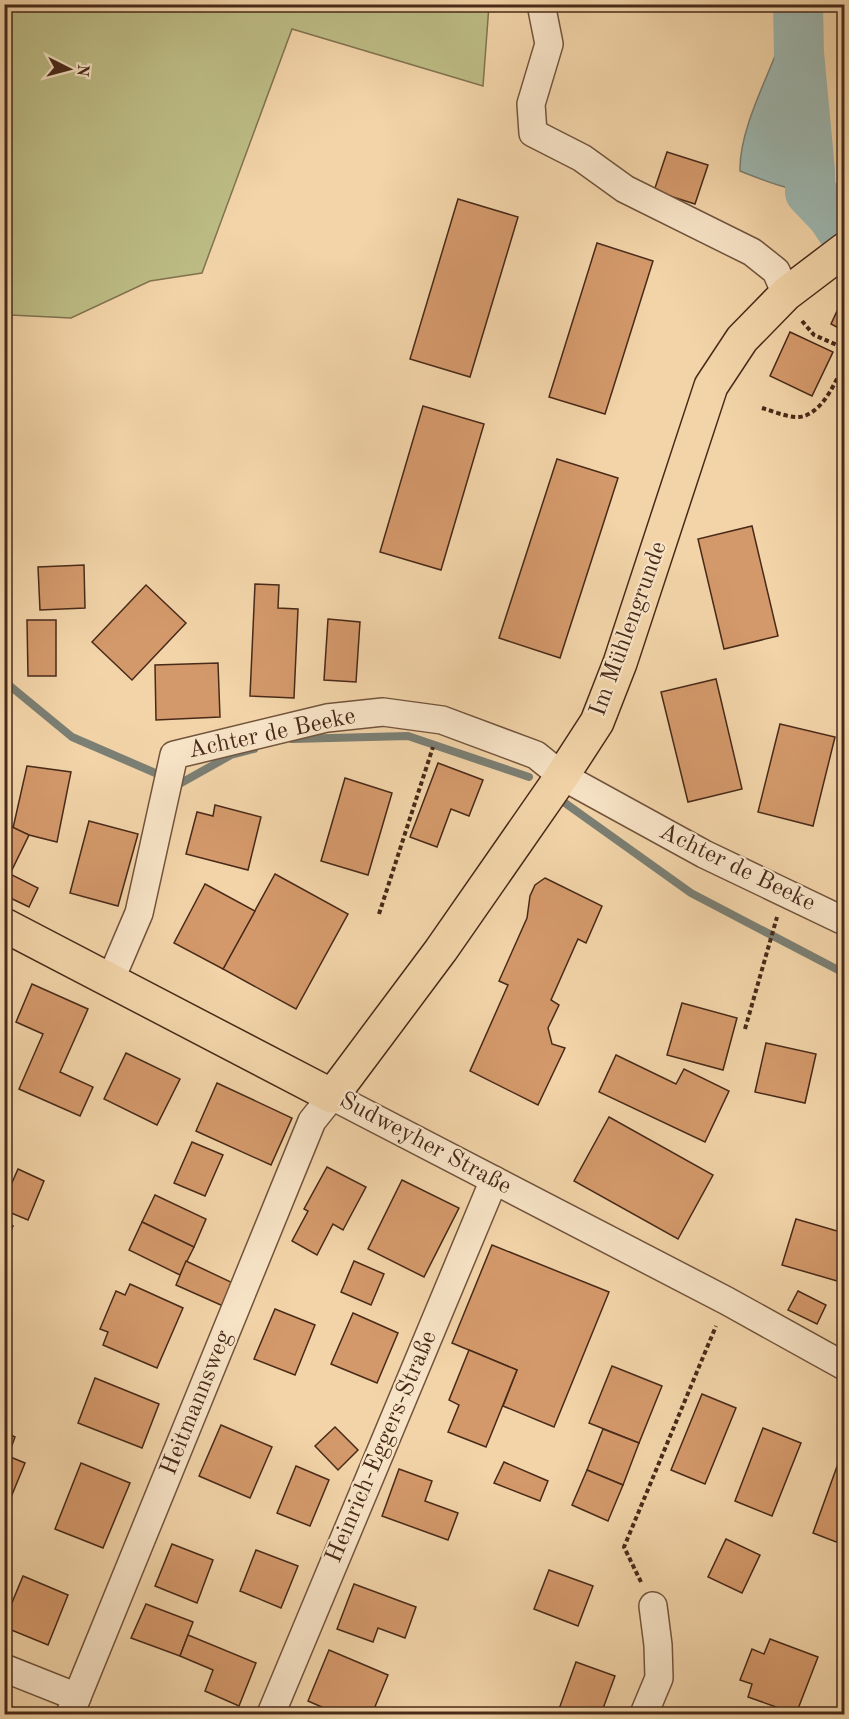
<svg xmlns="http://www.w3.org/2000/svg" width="849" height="1719" viewBox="0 0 849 1719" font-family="'Old Standard TT',serif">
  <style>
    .green { fill: #bdbc85; stroke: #82734f; stroke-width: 1.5 }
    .water { fill: #9db7b0; stroke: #7b7f74; stroke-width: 1.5 }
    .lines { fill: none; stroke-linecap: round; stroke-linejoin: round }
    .stream { stroke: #7b7f74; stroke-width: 8 }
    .river { stroke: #9db7b0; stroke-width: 50 }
    .building { fill: #d4996b; stroke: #482a19; stroke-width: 1.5 }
    .minor-casing { stroke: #72543d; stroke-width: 30 }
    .major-casing { stroke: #482a19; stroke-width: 36 }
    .path { stroke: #482a19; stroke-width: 4; stroke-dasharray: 4.5 3; stroke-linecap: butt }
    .minor { stroke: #f7e3c6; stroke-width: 27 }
    .major { stroke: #f2d4a8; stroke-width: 33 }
    .labels { text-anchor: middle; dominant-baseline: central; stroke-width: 4.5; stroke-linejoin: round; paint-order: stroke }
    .street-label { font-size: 24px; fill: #482a19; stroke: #f7e3c6 }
  </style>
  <rect width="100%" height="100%" fill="#f2d4a8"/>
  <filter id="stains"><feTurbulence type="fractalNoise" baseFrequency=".00333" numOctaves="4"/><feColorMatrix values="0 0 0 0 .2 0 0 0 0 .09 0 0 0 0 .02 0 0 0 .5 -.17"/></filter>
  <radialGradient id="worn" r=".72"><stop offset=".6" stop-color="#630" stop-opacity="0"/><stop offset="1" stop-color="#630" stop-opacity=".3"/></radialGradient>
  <polygon class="green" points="4,5 489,5 483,86 292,29 202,273 150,281 71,318 10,315 4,312"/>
  <path class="water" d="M779,46L810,56L823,112L830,162L823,190C794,194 766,181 740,171C739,132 765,83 779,46Z"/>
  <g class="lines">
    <g class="stream">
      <polyline points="4,681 72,737 160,775"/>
      <polyline points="292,739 408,736 529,777"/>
      <polyline points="181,783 231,755 254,749"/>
      <polyline points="565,803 691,893 844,973"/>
    </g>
    <polyline class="river" points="798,4 799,53 810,171 810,192 831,214 844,233"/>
  </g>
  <g class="building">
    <polygon points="667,152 708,165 695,204 654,191"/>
    <polygon points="458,199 518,217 470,377 410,359"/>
    <polygon points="597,243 653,261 605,414 549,397"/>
    <polygon points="844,296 844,331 831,324"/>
    <polygon points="790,332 833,352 812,396 770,376"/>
    <polygon points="423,406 484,424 441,570 380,552"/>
    <polygon points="557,459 618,478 560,658 499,638"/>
    <polygon points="752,526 778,636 724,649 698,539"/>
    <polygon points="84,565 85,608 40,610 38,567"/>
    <polygon points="255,584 279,585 278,608 298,609 294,698 250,696"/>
    <polygon points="146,585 186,623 132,680 92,642"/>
    <polygon points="328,619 360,622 356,682 324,680"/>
    <polygon points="27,620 56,620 56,676 28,676"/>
    <polygon points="218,663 220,717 156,720 155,665"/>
    <polygon points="716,679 742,789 688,802 661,692"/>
    <polygon points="780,724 835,737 813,826 758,812"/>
    <polygon points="438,763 483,780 469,816 451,809 437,847 410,837"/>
    <polygon points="27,766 71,772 57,842 29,835 13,828"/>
    <polygon points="345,778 392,793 368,875 321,861"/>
    <polygon points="215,805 261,817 248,870 186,854 197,812 213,816"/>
    <polygon points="89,821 138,834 118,906 70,893"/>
    <polygon points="4,823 29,835 10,874 38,888 29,907 4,895"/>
    <polygon points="275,874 348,914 296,1009 223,969"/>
    <polygon points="545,878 602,906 586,943 578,939 551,1000 559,1005 548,1028 552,1044 565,1048 538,1105 470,1071 508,985 499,981 527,918 530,896 535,885"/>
    <polygon points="205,884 255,911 223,969 174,943"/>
    <polygon points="32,984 88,1009 60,1072 93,1087 80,1116 19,1089 43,1034 16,1022"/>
    <polygon points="682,1003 737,1018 723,1070 667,1055"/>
    <polygon points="766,1043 816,1054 805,1103 755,1092"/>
    <polygon points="126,1053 180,1079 157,1125 104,1099"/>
    <polygon points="616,1055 676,1084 684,1069 729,1091 705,1142 599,1092"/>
    <polygon points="217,1083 292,1118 271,1165 196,1131"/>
    <polygon points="609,1117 713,1175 678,1239 574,1181"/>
    <polygon points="192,1142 223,1155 205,1196 174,1183"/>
    <polygon points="327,1167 366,1187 343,1230 333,1224 317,1255 292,1241 308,1211 304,1209"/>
    <polygon points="18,1169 44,1181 28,1220 4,1210 4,1201"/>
    <polygon points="402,1180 459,1208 424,1277 368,1249"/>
    <polygon points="155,1195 206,1219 194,1247 142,1222"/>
    <polygon points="796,1219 844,1233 844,1283 782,1265"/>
    <polygon points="4,1222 13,1226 4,1246"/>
    <polygon points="142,1222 194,1247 180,1275 129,1250"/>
    <polygon points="492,1245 609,1292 554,1427 503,1406 517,1370 452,1343"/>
    <polygon points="186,1261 233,1283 223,1306 176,1285"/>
    <polygon points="354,1261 384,1274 371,1305 341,1292"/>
    <polygon points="130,1284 183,1308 157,1368 103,1345 108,1332 100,1329 116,1291 125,1295"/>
    <polygon points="798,1291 826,1305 817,1324 788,1310"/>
    <polygon points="275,1309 315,1325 295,1375 254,1359"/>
    <polygon points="353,1313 398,1333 377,1383 331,1364"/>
    <polygon points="469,1350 517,1370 486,1447 448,1432 459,1405 449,1400"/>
    <polygon points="612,1366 662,1386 639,1443 589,1423"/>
    <polygon points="95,1378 159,1404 142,1448 78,1423"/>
    <polygon points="702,1394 736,1408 705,1484 671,1470"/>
    <polygon points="221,1425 272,1447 250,1498 199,1476"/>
    <polygon points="335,1427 358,1450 338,1470 315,1446"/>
    <polygon points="763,1428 801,1443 772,1516 735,1501"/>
    <polygon points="603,1429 639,1443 623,1485 587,1470"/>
    <polygon points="4,1432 15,1437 8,1456 25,1463 7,1507 4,1506"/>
    <polygon points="844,1447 844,1545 813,1533"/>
    <polygon points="504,1462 548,1481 540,1501 494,1483"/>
    <polygon points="81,1463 130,1483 103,1548 55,1529"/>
    <polygon points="296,1466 329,1480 310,1526 277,1513"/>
    <polygon points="399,1469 432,1481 425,1501 458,1513 448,1540 382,1516"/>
    <polygon points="587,1470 623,1485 608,1521 572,1505"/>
    <polygon points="726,1539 760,1555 742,1593 708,1577"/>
    <polygon points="172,1544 213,1560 197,1603 155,1586"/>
    <polygon points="256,1550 298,1566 281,1608 240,1591"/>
    <polygon points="549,1570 593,1586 578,1626 534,1609"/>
    <polygon points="23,1576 68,1595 48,1645 4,1627 4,1622"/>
    <polygon points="354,1584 416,1607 405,1638 378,1628 373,1642 337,1629"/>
    <polygon points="146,1604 193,1622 180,1656 131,1638"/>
    <polygon points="188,1635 256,1663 239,1706 205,1691 213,1670 180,1656"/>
    <polygon points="770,1639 818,1657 796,1714 748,1697 752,1684 740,1680 752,1649 764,1654"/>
    <polygon points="329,1650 388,1675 372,1714 338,1714 308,1701"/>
    <polygon points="576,1662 615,1676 601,1714 573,1714 559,1709"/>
    <polygon points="4,1705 16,1708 14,1714 4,1714"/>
  </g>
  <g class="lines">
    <defs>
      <g id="minor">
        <polyline points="541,4 549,44 531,104 533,133 582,158 625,189 752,252 776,271 786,294"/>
        <polyline points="110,981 139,913 174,755 327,718 383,712 442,720 536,755 562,776 704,854 844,921"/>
        <polyline points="4,1668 77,1697"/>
        <polyline points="70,1714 312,1121 332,1096 727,1301 844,1366"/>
        <polyline points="271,1714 494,1180"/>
        <polyline points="644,1714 659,1678 658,1645 653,1606"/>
      </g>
      <polyline id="major" points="4,925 332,1096 441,950 562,776 597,722 620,663 711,386 742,339 786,294 844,250"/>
    </defs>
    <use href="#minor" class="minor-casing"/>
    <use href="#major" class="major-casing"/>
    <g class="path">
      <polyline points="802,321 814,335 837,345 844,351"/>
      <path d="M762,408C772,411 784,416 795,417C820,419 836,382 844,363"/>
      <polyline points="379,914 433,747"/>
      <polyline points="745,1029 777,917"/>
      <polyline points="641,1582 624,1547 716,1326"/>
    </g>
    <use href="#minor" class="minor"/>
    <use href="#major" class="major"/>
  </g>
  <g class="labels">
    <g class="street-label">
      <text transform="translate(629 629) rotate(-70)">Im Mühlengrunde</text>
      <text transform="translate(272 734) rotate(-12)">Achter de Beeke</text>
      <text transform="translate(737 868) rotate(26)">Achter de Beeke</text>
      <text transform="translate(425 1144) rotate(28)">Sudweyher Straße</text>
      <text transform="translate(197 1403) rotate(-68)">Heitmannsweg</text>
      <text transform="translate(382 1447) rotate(-67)">Heinrich-Eggers-Straße</text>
    </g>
  </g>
  <rect width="849" height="1719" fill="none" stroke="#f2d4a8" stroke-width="24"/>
  <rect x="6" y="6" width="837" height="1707" fill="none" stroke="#482a19" stroke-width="3"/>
  <rect x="12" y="12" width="825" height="1695" fill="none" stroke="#482a19" stroke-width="1.5"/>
  <g transform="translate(69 69) rotate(96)" stroke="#f7e3c6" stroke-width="4.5" paint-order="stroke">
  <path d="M0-4.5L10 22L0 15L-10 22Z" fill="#482a19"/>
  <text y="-9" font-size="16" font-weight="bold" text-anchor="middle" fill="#482a19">N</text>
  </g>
  <rect width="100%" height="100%" filter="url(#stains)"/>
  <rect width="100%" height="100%" fill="url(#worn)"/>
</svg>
